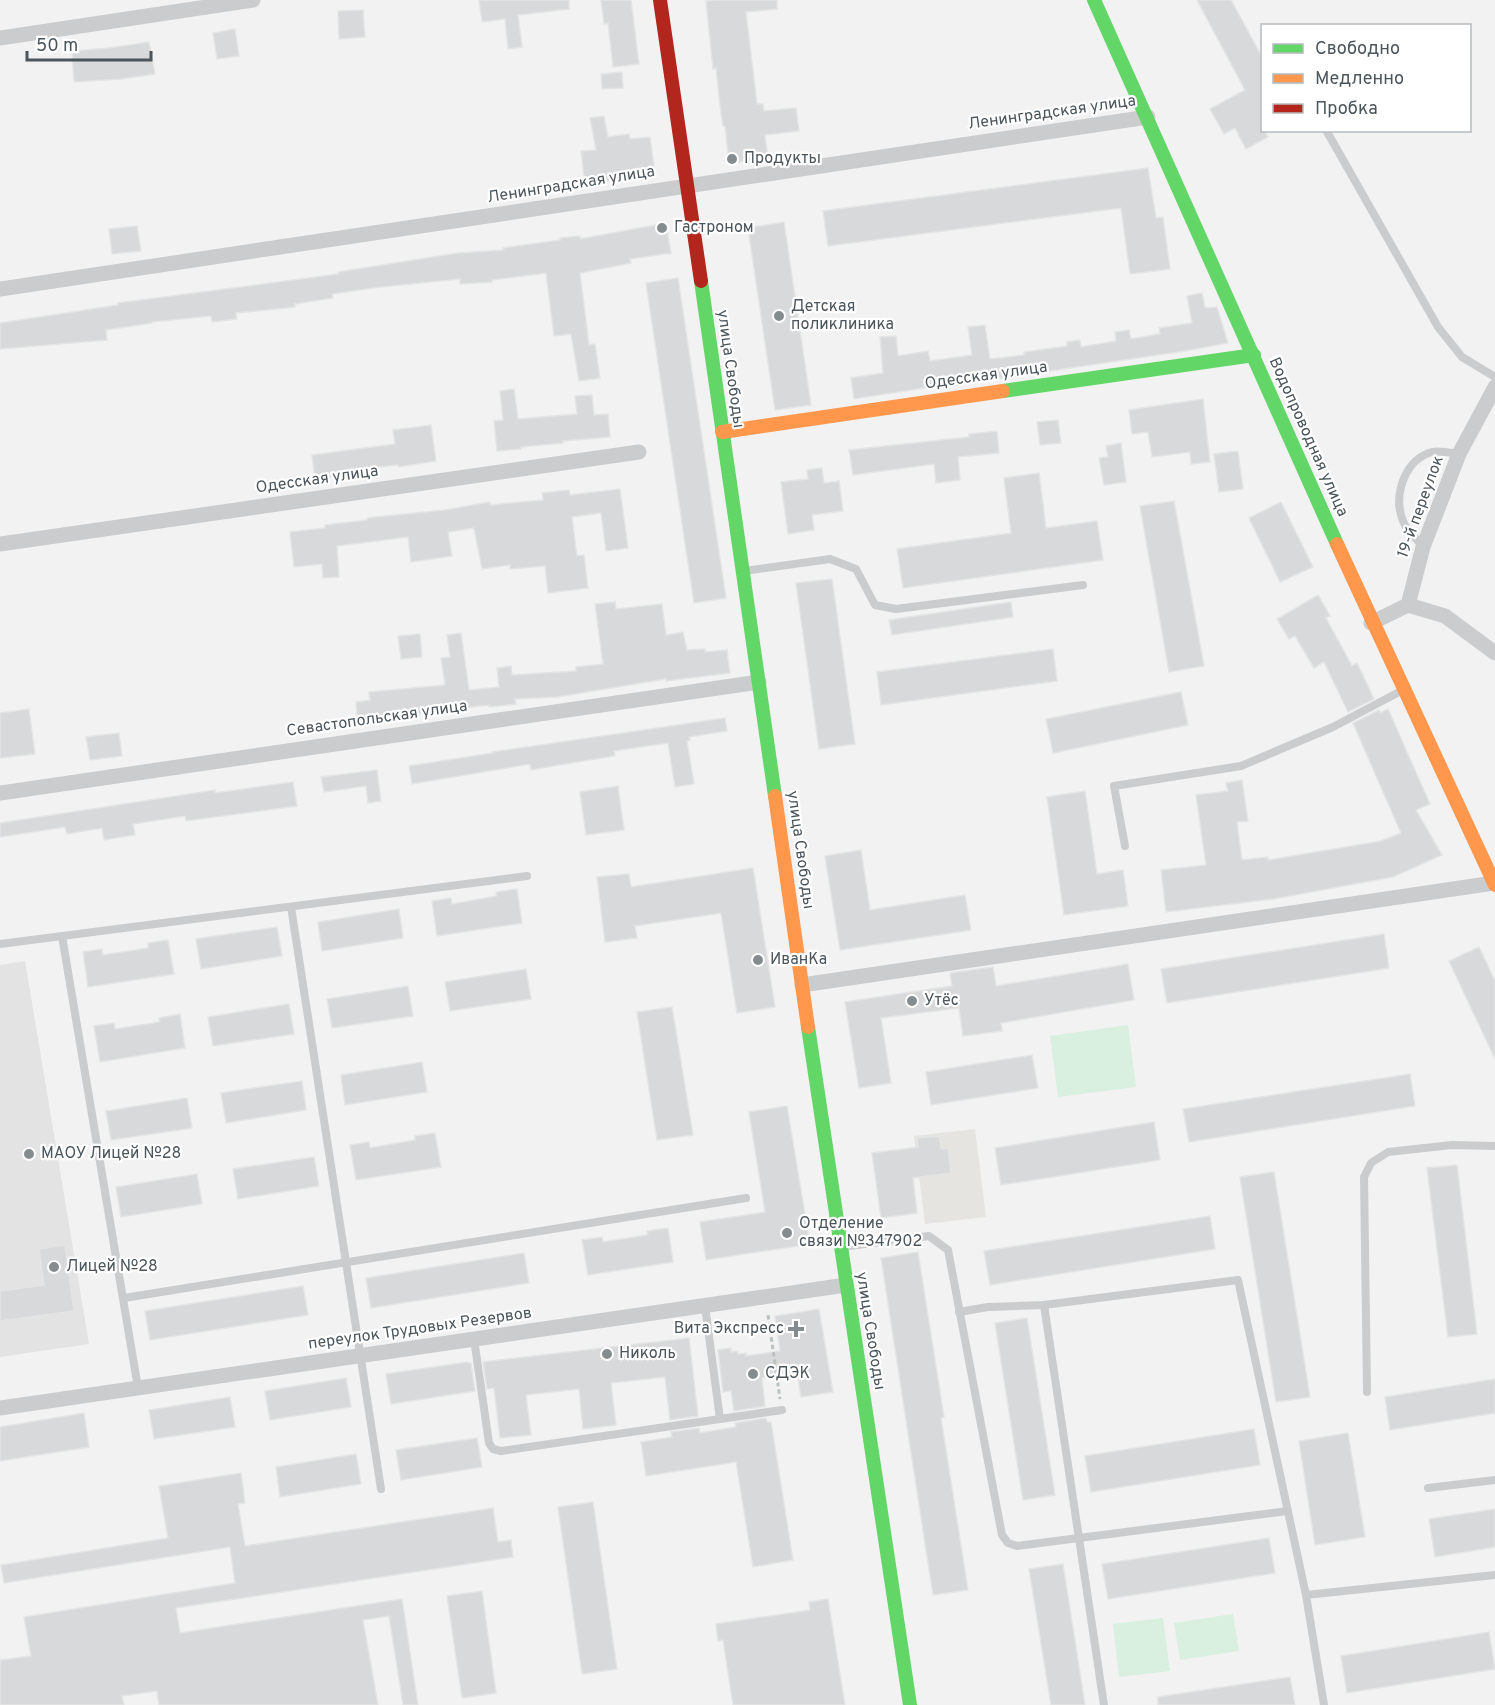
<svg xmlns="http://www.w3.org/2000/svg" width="1495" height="1705" viewBox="0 0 1495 1705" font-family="Overpass,sans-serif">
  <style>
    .commercial { fill: #e6e4e0 }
    .education { fill: #e4e3e3 }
    .green { fill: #d9efdf }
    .building { fill: #d8d9da; stroke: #e3e4e4; stroke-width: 1.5 }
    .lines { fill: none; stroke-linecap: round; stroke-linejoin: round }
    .path { stroke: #bac3c0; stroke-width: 3; stroke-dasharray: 4.5 3; stroke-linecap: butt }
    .lane { stroke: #cacccd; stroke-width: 8 }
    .street { stroke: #cacccd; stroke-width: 15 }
    .fast { stroke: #63d668; stroke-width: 14 }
    .slow { stroke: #ff974d; stroke-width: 14 }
    .jam { stroke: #b3261e; stroke-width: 14 }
    .poi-dot { fill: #858c90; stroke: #fff; stroke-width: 2 }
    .labels { text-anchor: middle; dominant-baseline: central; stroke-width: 4.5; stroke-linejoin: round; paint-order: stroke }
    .street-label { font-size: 16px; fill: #4a555c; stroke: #fff }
    .poi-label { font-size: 16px; fill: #4a555c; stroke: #fff; text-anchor: start }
  </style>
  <rect width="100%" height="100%" fill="#f2f2f2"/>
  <polygon class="commercial" points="975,1129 986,1217 925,1224 914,1136"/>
  <polygon class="education" points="25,961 89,1344 0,1357 0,965"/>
  <g class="green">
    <polygon points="1128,1025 1136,1087 1058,1097 1050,1036"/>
    <polygon points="1233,1614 1239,1651 1180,1660 1174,1623"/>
    <polygon points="1163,1618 1170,1671 1119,1677 1113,1624"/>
  </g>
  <g class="building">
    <polygon points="479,0 569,0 569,9 518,15 522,47 508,49 505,19 482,22"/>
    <polygon points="601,0 631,0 639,64 613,67 608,23 604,24"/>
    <polygon points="718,0 777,0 777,9 746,12 757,104 763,104 764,111 796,108 799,131 765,135 768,159 729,163 725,126 723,126 720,106 716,68 713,69 706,1"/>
    <polygon points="1197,0 1231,0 1263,59 1263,130 1268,137 1246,149 1235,128 1224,134 1210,109 1245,90"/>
    <polygon points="363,10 365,37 339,39 338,11"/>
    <polygon points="235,29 239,56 217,59 213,33"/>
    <polygon points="149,42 155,74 121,79 74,82 72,51 109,48"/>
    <polygon points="622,72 623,88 602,89 601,74"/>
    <polygon points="604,116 608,137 629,134 630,139 650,137 655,174 585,184 581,151 596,150 590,118"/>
    <polygon points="1148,168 1156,218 1163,217 1170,269 1130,274 1121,208 828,246 823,211"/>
    <polygon points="784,222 811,405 775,410 748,228"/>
    <polygon points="666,223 671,253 630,259 631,263 580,273 589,345 595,344 600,378 579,381 571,334 554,336 546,273 492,280 492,282 460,284 460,279 381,287 332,294 333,298 295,304 295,307 236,313 237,319 212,322 211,316 152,322 152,323 106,330 107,340 0,349 0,323 118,305 118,303 339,274 338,272 458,253 504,250 503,248 561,240 560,238 580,236 580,239"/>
    <polygon points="137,226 141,251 112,254 109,229"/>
    <polygon points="678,278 726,598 694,603 646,283"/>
    <polygon points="1202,293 1205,308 1217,307 1228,343 1185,351 955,385 955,383 854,399 851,378 883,373 880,337 896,336 898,356 928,351 930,361 972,355 968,327 985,325 990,359 1024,355 1024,352 1067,346 1067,342 1080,340 1081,347 1116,341 1115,332 1129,330 1131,339 1160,334 1159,328 1192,323 1187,296"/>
    <polygon points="514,389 518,419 577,414 575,396 592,395 594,415 608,414 610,437 563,441 563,443 521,447 521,449 497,451 494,421 503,420 500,391"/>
    <polygon points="1203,399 1210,462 1191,464 1190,452 1152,457 1148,432 1132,434 1129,410"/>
    <polygon points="1058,420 1061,443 1040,445 1037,422"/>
    <polygon points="431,425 436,461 399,467 398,465 349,470 350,474 315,480 312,455 395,444 393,430"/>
    <polygon points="997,431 999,453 958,457 960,480 936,483 934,464 853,475 849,450 969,437 969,434"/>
    <polygon points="1121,443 1126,482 1104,485 1099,458 1108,457 1106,446"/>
    <polygon points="1238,451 1243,489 1219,492 1214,454"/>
    <polygon points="822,468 824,483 839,481 843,511 812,515 814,530 788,534 781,482 808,479 807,470"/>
    <polygon points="1039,473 1046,528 1097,521 1103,560 903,588 897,549 1011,533 1004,478"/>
    <polygon points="620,489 628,548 606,551 601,513 572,517 577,556 584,555 588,588 548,593 545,566 510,569 510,565 482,569 474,528 448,532 452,556 411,562 408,537 337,546 339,577 323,578 322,564 294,567 290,532 325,528 325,525 367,520 367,518 445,510 490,502 490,505 543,500 542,493 569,490 570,495"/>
    <polygon points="1174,501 1204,666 1169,672 1140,506"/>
    <polygon points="1281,502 1313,567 1280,582 1249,518"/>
    <polygon points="832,579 855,744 819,749 796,583"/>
    <polygon points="1318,595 1330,616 1326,618 1352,666 1357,663 1374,699 1348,712 1324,662 1314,668 1295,636 1289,639 1277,619"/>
    <polygon points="615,602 616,609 662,604 666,635 683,632 687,650 705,649 705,652 727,650 730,673 666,681 666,679 557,697 515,699 516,704 489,707 489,705 384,718 384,721 358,724 356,702 370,700 369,692 445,685 441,658 450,657 447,635 461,633 469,690 499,687 497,668 511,666 512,675 576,671 576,667 603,664 595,604"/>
    <polygon points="1011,602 1013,617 892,635 889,620"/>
    <polygon points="420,634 422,657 401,659 398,636"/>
    <polygon points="1053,649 1057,681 881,705 877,672"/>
    <polygon points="1181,692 1188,725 1053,753 1046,719"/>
    <polygon points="29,709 35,754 0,758 0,713"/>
    <polygon points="1388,709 1430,804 1416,810 1442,855 1393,877 1273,899 1166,912 1161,870 1206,865 1196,795 1228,791 1226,783 1242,780 1248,821 1237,822 1242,860 1268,857 1268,860 1381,841 1401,833 1353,723 1379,710 1380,713"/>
    <polygon points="725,718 727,731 689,737 690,740 687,741 694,784 675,787 668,743 614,751 615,756 559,765 531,770 530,764 412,784 409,766 493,753 492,752 513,749"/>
    <polygon points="119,733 122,756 90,760 86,737"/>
    <polygon points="377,770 381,801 368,803 366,786 324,792 321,777"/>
    <polygon points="293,782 297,806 186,821 185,816 133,824 135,835 104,840 102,828 67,834 65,827 0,837 0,823 215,790 215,793"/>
    <polygon points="618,786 624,830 586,835 580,792"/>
    <polygon points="1085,791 1097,874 1123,870 1128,906 1064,915 1047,797"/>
    <polygon points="861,850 870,910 965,895 971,930 840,950 825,856"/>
    <polygon points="753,868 775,1007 737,1013 721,913 635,926 637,938 605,942 597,877 629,874 631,887"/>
    <polygon points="517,889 522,923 437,936 432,901 451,898 452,904 497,896 496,892"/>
    <polygon points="399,909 403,938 322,951 318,922"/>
    <polygon points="277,927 282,956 201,969 196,939"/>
    <polygon points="1384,934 1389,968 1167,1003 1161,969"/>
    <polygon points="168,940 174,974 88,987 83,952 102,949 103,955 148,948 148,943"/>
    <polygon points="1479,947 1495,981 1495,1059 1449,961"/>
    <polygon points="1128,964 1134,1000 1001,1023 1002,1031 963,1036 959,1008 881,1018 891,1083 859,1088 845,1002 952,986 950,973 993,967 996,986"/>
    <polygon points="526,969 531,999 450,1011 445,982"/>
    <polygon points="408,986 413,1016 332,1028 327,999"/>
    <polygon points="289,1004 294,1034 213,1046 208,1017"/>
    <polygon points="672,1007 693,1135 657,1140 637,1012"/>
    <polygon points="180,1014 185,1048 100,1062 94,1026 114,1023 115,1029 160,1022 159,1018"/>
    <polygon points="1032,1055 1038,1088 931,1105 926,1072"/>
    <polygon points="422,1062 427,1092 345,1105 341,1075"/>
    <polygon points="1410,1074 1415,1106 1189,1142 1183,1109"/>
    <polygon points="302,1081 306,1110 226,1123 221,1093"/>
    <polygon points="187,1098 192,1128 111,1140 106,1111"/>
    <polygon points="787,1106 810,1244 706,1260 700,1222 765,1212 749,1112"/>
    <polygon points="1154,1122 1160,1160 1001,1185 995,1148"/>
    <polygon points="435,1133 441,1167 356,1180 350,1145 369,1142 370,1148 415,1140 415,1136"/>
    <polygon points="939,1136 941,1149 948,1148 951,1173 913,1178 917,1213 881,1218 872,1153 918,1147 917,1138"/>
    <polygon points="314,1157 319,1186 238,1199 233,1169"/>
    <polygon points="1457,1165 1477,1334 1448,1337 1427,1168"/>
    <polygon points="1274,1172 1310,1397 1276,1402 1240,1177"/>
    <polygon points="197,1174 202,1204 121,1217 116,1187"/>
    <polygon points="1210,1216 1215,1249 990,1285 984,1251"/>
    <polygon points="668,1228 673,1262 588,1275 582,1240 602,1237 603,1242 648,1235 647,1231"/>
    <polygon points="65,1245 74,1311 0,1321 0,1291 44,1285 39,1249"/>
    <polygon points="918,1252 944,1417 941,1418 968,1590 933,1595 881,1258"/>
    <polygon points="524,1253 529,1283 371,1308 366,1278"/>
    <polygon points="303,1286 308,1315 150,1340 145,1311"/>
    <polygon points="819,1309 833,1392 801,1397 797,1372 762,1378 765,1406 734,1411 731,1391 723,1392 718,1350 731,1348 731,1352 737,1351 738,1354 746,1353 746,1356 780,1351 775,1316"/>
    <polygon points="1027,1318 1055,1495 1023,1500 995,1323"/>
    <polygon points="689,1338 698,1416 670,1420 665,1377 611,1383 616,1425 583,1429 579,1389 526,1395 531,1435 500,1438 494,1388 487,1389 483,1362"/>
    <polygon points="467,1362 468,1363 471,1363 475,1391 391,1404 386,1374"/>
    <polygon points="346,1378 351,1407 270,1420 265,1391"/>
    <polygon points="1495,1379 1495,1413 1390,1430 1385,1397"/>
    <polygon points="230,1397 235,1427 154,1439 149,1410"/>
    <polygon points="84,1413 89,1447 0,1461 0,1427"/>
    <polygon points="766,1418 767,1422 771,1422 793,1560 753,1567 736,1462 646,1476 641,1442 672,1437 671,1432 699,1428 700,1433 736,1427 735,1423"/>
    <polygon points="1254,1429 1260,1465 1091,1492 1085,1456"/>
    <polygon points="1348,1433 1365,1537 1315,1545 1299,1441"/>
    <polygon points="477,1438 482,1467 401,1480 396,1450"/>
    <polygon points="356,1454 361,1484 280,1497 276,1467"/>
    <polygon points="241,1473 245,1503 238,1504 245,1546 493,1508 498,1542 511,1540 513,1557 176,1608 180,1633 402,1599 418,1705 403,1705 389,1616 363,1620 378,1705 159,1705 157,1691 122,1696 124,1705 0,1705 0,1660 31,1656 24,1617 235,1583 230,1547 4,1583 1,1565 168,1538 159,1486"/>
    <polygon points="593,1502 617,1669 582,1674 558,1507"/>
    <polygon points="1495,1509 1495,1547 1435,1557 1429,1519"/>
    <polygon points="1269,1538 1275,1573 1108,1599 1102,1564"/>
    <polygon points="1063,1564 1085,1705 1051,1705 1029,1569"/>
    <polygon points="482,1591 496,1693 462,1698 447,1596"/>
    <polygon points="828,1599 845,1705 733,1705 723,1640 718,1641 716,1624 810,1610 809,1602"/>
    <polygon points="1489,1632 1495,1669 1347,1693 1341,1656"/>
    <polygon points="1290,1677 1295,1705 1158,1705 1158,1697"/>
  </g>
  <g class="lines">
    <polyline class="path" points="768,1315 780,1399"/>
    <g class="lane">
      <polyline points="1326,130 1438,327 1462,357 1495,377"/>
      <path d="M1423,547C1417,539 1406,530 1403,521C1393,496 1404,460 1432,452C1439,450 1451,453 1459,454"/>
      <polyline points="744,571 830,559 856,569 875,605 896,609 1083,585"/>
      <polyline points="1125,846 1114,786 1241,766 1333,727 1401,691"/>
      <polyline points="291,907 381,1489"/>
      <polyline points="62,936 138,1388"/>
      <polyline points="0,944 527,876"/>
      <polyline points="841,1247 929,1236 948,1250 1002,1535 1008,1543 1017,1546 1288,1511"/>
      <polyline points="124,1298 746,1198"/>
      <polyline points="1044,1305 1104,1705"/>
      <polyline points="959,1312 988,1307 1044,1305 1238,1280 1306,1595 1495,1575"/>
      <polyline points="474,1339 489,1443 493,1449 501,1451 720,1419 705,1306"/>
      <polyline points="1367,1392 1364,1177 1371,1163 1388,1152 1452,1145 1495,1146"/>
      <polyline points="720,1419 782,1410"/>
      <polyline points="1428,1488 1495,1480"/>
      <polyline points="1306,1595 1324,1705"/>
    </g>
    <g class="street">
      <polyline points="0,38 253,0"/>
      <polyline points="0,289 1148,117"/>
      <polyline points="0,544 639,452"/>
      <polyline points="1408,605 1445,616 1495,653"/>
      <polyline points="1371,623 1408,605 1423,547 1459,454 1495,387"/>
      <polyline points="0,793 759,682"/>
      <polyline points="802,985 1494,883"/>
      <polyline points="0,1408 846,1285"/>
    </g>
    <g class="fast">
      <polyline points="1094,0 1337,544"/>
      <polyline points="701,281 775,796"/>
      <polyline points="1003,391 1254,355"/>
      <polyline points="808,1027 910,1705"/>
    </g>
    <g class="slow">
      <polyline points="722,432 1003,391"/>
      <polyline points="1337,544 1495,885"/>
      <polyline points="775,796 808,1027"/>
    </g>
    <polyline class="jam" points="660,0 701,281"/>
  </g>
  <g class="poi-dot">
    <circle cx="732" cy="159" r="6"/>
    <circle cx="662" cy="228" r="6"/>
    <circle cx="779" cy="316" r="6"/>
    <circle cx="758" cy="960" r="6"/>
    <circle cx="912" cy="1001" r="6"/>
    <circle cx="29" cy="1154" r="6"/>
    <circle cx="787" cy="1233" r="6"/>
    <circle cx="54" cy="1267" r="6"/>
    <path d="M793 1320h6v6h6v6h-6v6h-6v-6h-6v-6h6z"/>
    <circle cx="607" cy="1354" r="6"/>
    <circle cx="753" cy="1374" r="6"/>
  </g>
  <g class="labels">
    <g class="street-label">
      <text transform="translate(1052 113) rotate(-8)">Ленинградская улица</text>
      <text transform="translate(571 185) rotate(-9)">Ленинградская улица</text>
      <text transform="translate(730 369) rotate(82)">улица Свободы</text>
      <text transform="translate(986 376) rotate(-8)">Одесская улица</text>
      <text transform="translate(1308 437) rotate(66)">Водопроводная улица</text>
      <text transform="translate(317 480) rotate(-8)">Одесская улица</text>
      <text transform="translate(1421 507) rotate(-70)">19-й переулок</text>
      <text transform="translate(377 719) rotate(-8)">Севастопольская улица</text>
      <text transform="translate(800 850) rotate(82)">улица Свободы</text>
      <text transform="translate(420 1329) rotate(-8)">переулок Трудовых Резервов</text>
      <text transform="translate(870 1331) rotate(81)">улица Свободы</text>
    </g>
    <g class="poi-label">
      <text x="744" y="159">Продукты</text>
      <text x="674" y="228">Гастроном</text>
      <text x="791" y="307">Детская<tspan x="791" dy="18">поликлиника</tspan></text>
      <text x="770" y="960">ИванКа</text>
      <text x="924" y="1001">Утёс</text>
      <text x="41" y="1154">МАОУ Лицей №28</text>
      <text x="799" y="1224">Отделение<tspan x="799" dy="18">связи №347902</tspan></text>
      <text x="66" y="1267">Лицей №28</text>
      <text x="784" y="1329" text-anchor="end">Вита Экспресс</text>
      <text x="619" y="1354">Николь</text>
      <text x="765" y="1374">СДЭК</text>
    </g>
  </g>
  <rect x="1261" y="24" width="210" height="108" fill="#ffffff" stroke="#b7bbbe" stroke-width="1.5"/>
  <rect x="1273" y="44" width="30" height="9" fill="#63d668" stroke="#b7bbbe" stroke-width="1.5"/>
  <text x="1315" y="54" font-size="18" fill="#4a555c">Свободно</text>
  <rect x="1273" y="74" width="30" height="9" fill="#ff974d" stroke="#b7bbbe" stroke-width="1.5"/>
  <text x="1315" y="84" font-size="18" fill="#4a555c">Медленно</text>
  <rect x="1273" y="104" width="30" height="9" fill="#b3261e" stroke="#b7bbbe" stroke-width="1.5"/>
  <text x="1315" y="114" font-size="18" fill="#4a555c">Пробка</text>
  <path d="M27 51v9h124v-9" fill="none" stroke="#4a555c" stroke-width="3"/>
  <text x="36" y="51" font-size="18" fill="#4a555c" stroke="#ffffff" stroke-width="4.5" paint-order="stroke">50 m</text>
</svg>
